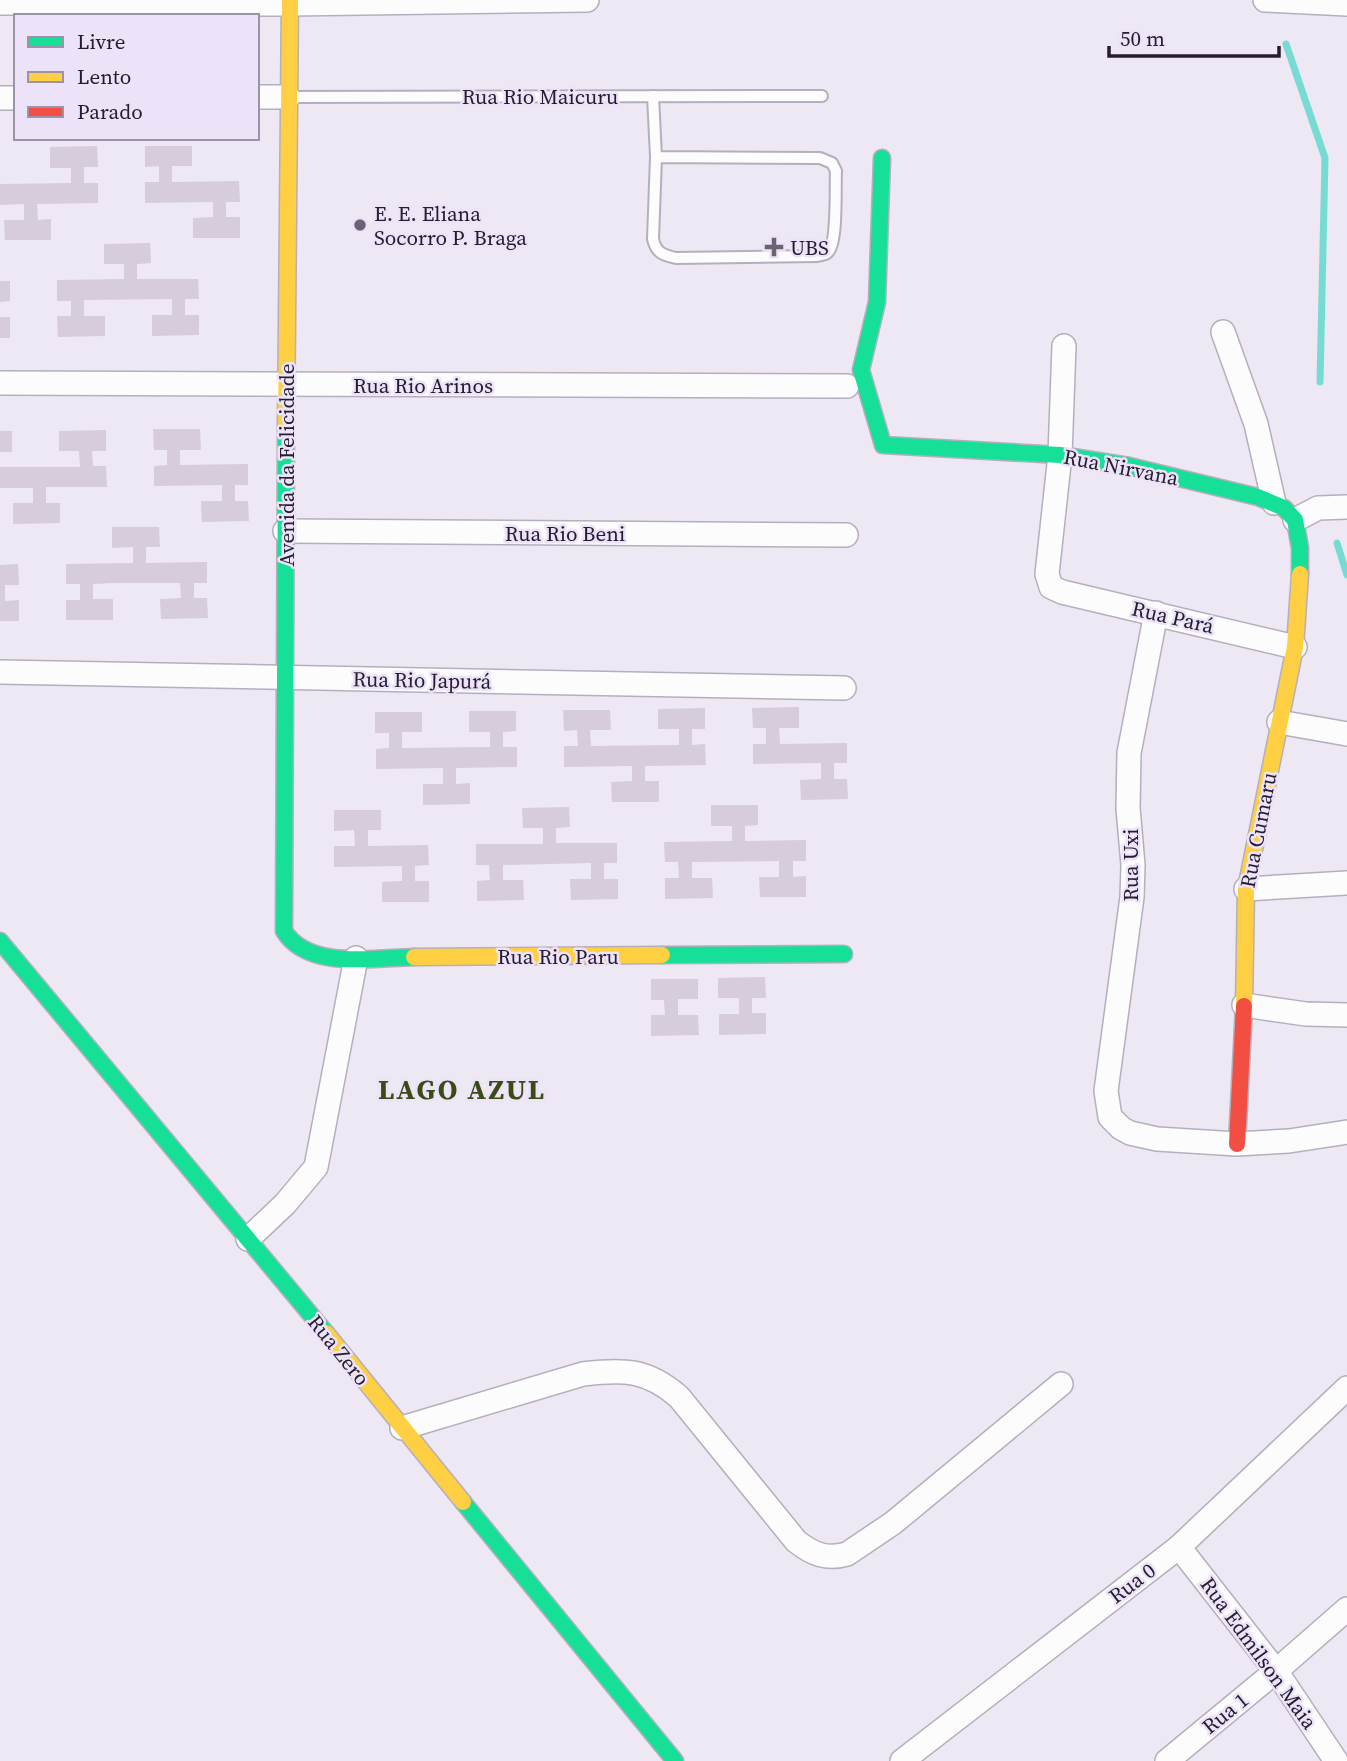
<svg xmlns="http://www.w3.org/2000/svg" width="1347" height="1761" viewBox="0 0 1347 1761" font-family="'Source Serif 4',serif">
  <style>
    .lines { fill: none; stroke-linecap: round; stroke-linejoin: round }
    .stream { stroke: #75dbd3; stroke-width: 7 }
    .building { fill: #d6ccda }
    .lane-casing { stroke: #b5afbd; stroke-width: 14 }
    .street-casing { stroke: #b5afbd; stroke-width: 26 }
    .fast-casing { stroke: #b5afbd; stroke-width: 19 }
    .slow-casing { stroke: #b5afbd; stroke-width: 19 }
    .jam-casing { stroke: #b5afbd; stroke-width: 19 }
    .lane { stroke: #fcfcfd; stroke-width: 10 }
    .street { stroke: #fcfcfd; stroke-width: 23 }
    .fast { stroke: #16e098; stroke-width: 16 }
    .slow { stroke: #ffcf43; stroke-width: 16 }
    .jam { stroke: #f24e42; stroke-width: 16 }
    .poi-dot { fill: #6b6374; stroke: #ece3f8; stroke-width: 2.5 }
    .labels { text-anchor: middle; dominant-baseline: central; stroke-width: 5; stroke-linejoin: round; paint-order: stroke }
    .street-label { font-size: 21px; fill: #251c2f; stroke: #ece3f8 }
    .poi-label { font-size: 21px; fill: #251c2f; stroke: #ece3f8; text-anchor: start }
    .district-label { font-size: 28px; font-weight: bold; letter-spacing: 2px; fill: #3b4b15; stroke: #ece3f8 }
  </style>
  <rect width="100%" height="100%" fill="#ede8f3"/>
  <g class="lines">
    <g class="stream">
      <polyline points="1286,44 1325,158 1320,382"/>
      <polyline points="1337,543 1347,575"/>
    </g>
  </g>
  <g class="building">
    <polygon points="97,146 98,167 84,167 84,183 98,183 98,203 37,204 38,220 51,219 51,240 5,240 4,220 24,220 24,204 0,205 0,184 71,183 71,168 50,168 50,147"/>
    <polygon points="145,146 192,146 192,166 172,166 172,182 239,181 240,202 226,202 226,217 240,217 240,238 193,238 193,218 213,217 213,202 145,203 145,182 159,182 159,166 145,167"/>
    <polygon points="150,243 151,263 137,264 137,279 198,279 199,299 185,299 185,315 199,315 199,335 152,336 152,315 172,315 172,299 84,300 84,316 105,316 105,336 58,337 57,316 71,316 71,301 57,301 57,280 124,279 124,264 104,264 104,244"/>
    <polygon points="0,281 10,281 10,301 0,302"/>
    <rect x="0" y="317" width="10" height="21"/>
    <polygon points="153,429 200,429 201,450 180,450 180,465 248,464 248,485 235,485 235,501 248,501 249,521 202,522 201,501 222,501 222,485 154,486 154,466 167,465 167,450 154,450"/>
    <polygon points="106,430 106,451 92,451 93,466 106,466 107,487 46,487 46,503 60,503 60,523 13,524 13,503 33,503 33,488 0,488 0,467 80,467 79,451 59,451 59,431"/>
    <rect x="0" y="431" width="12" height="21"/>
    <polygon points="112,527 159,527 160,547 146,547 146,563 207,562 207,583 194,583 194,598 207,598 208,618 161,619 160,599 181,598 180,583 113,583 93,584 93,599 113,599 113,620 66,620 66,600 80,600 80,584 66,584 66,564 133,563 133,547 112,548"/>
    <polygon points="18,564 19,585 5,585 5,601 19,600 19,621 0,621 0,565"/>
    <polygon points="799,707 799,728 779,728 780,744 847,743 847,763 834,763 834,779 847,779 848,799 801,800 800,780 821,779 821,763 753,764 753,744 766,744 766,728 753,728 752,708"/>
    <polygon points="705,708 705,729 692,729 692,745 705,744 706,765 645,766 645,781 659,781 659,802 612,802 611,782 632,781 632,766 564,767 564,746 578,746 577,730 564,731 563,710 610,710 611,730 590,730 591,746 679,745 679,729 658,729 658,709"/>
    <polygon points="469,711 516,711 516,731 503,732 503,747 517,747 517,767 456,768 456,784 470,783 470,804 423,805 423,784 443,784 443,768 376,769 376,749 389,748 389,733 375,733 375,712 422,712 422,732 402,732 402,748 490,747 490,732 469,732"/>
    <polygon points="711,805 758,805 758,825 745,826 745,841 806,840 806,861 793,861 793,877 806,876 806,897 760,897 759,877 779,877 779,861 692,862 692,878 712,878 713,898 665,899 665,878 679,878 678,862 665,862 664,842 732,841 732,826 711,826"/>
    <polygon points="569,807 570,827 556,828 556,843 617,843 617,863 604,863 604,879 618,879 618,899 571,900 570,879 591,879 591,863 503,865 503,880 523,880 524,900 477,901 477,881 490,880 489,865 476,865 476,844 543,844 543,828 523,828 522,808"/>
    <polygon points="334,810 381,810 381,830 368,830 368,846 428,845 429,865 415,866 415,881 429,881 429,902 382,902 382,882 402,881 402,866 334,867 334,846 355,846 354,830 334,831"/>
    <polygon points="765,977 766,998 752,998 752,1013 766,1013 766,1034 719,1035 719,1014 739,1014 739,998 718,998 718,978"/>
    <polygon points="651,979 698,979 698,999 678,999 678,1015 698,1015 699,1035 651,1036 651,1015 665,1015 664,1000 651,1000"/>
  </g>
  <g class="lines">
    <defs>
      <g id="lane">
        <path d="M653,96L656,157L820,158L832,163L836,171C835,186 838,243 828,252C826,255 821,255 817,256L676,258C663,255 656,253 653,239L656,157"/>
        <polyline points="291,97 822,96"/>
      </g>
      <g id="street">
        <polyline points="1265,0 1347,4"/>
        <polyline points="0,3 290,4 587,0"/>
        <polyline points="257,97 288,97"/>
        <polyline points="0,98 16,98"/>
        <polyline points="1223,332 1256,424 1274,503"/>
        <polyline points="1064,346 1060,455 1047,574 1051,587 1062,592 1295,647"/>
        <polyline points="0,383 847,386"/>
        <polyline points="1295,520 1318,508 1347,507"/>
        <polyline points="285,531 846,535"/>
        <polyline points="1156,613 1129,753 1128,808 1133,865 1132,897 1106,1091 1110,1117 1121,1128 1130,1133 1157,1139 1237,1144 1289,1141 1347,1132"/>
        <polyline points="0,672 844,688"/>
        <polyline points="1279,722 1347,734"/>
        <polyline points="1246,889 1347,883"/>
        <polyline points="1244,1005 1306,1014 1347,1015"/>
        <polyline points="248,1239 285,1204 316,1167 356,958"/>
        <path d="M402,1428L583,1374C623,1369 647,1369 679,1397L796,1541C812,1554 827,1560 847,1554L893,1523L1061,1384"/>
        <polyline points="1179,1547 1276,1671 1336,1761"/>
        <polyline points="902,1761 1179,1547 1347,1388"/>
        <polyline points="1167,1761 1276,1671 1347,1609"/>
      </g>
      <g id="fast">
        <polyline points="882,158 877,302 861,370 883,445 1060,455 1129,466 1258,497 1284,508 1295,520 1300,548 1300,574"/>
        <path d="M286,428L284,931C308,970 374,958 414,957"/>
        <polyline points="0,941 326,1333"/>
        <polyline points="662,955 844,954"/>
        <polyline points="463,1502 675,1761"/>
      </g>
      <g id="slow">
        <polyline points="286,428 290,0"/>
        <polyline points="414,957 662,955"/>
        <polyline points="1244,1006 1246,889 1295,647 1300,574"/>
        <polyline points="326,1333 463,1502"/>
      </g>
      <polyline id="jam" points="1237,1144 1244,1006"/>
    </defs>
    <use href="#lane" class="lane-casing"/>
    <use href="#street" class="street-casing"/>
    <use href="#fast" class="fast-casing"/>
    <use href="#slow" class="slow-casing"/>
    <use href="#jam" class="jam-casing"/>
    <use href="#lane" class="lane"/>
    <use href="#street" class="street"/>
    <use href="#fast" class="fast"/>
    <use href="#slow" class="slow"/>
    <use href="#jam" class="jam"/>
  </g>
  <g class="poi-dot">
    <circle cx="360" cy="225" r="7"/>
    <path d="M770.5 236.5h7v7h7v7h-7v7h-7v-7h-7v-7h7z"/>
  </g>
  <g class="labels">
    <g class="street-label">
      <text x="540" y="96">Rua Rio Maicuru</text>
      <text x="423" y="385">Rua Rio Arinos</text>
      <text transform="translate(286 465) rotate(-90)">Avenida da Felicidade</text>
      <text transform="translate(1121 467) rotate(11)">Rua Nirvana</text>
      <text x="565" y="533">Rua Rio Beni</text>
      <text transform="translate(1173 617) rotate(13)">Rua Pará</text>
      <text transform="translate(422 680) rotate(1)">Rua Rio Japurá</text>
      <text transform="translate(1258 830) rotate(-79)">Rua Cumaru</text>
      <text transform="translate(1130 865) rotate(-90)">Rua Uxi</text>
      <text x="558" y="956">Rua Rio Paru</text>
      <text transform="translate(339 1350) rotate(51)">Rua Zero</text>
      <text transform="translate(1132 1583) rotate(-37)">Rua 0</text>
      <text transform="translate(1259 1653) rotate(54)">Rua Edmilson Maia</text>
      <text transform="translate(1225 1713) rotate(-39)">Rua 1</text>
    </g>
    <g class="poi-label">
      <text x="374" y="213">E. E. Eliana<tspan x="374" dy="24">Socorro P. Braga</tspan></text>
      <text x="790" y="247">UBS</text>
    </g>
    <g class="district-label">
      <text x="462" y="1089">LAGO AZUL</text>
    </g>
  </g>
  <rect x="14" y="14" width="245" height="126" fill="#ece3f8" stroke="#9c93a8" stroke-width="2"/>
  <rect x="28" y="37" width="35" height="10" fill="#16e098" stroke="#9c93a8" stroke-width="2"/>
  <text x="77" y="49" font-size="21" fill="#251c2f">Livre</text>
  <rect x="28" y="72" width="35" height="10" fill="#ffcf43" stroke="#9c93a8" stroke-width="2"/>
  <text x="77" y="84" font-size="21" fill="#251c2f">Lento</text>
  <rect x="28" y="107" width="35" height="10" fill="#f24e42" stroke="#9c93a8" stroke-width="2"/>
  <text x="77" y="119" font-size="21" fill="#251c2f">Parado</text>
  <path d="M1109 46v10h170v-10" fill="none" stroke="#251c2f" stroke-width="3.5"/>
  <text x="1120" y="46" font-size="21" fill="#251c2f" stroke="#ece3f8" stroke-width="5" paint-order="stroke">50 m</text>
</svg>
